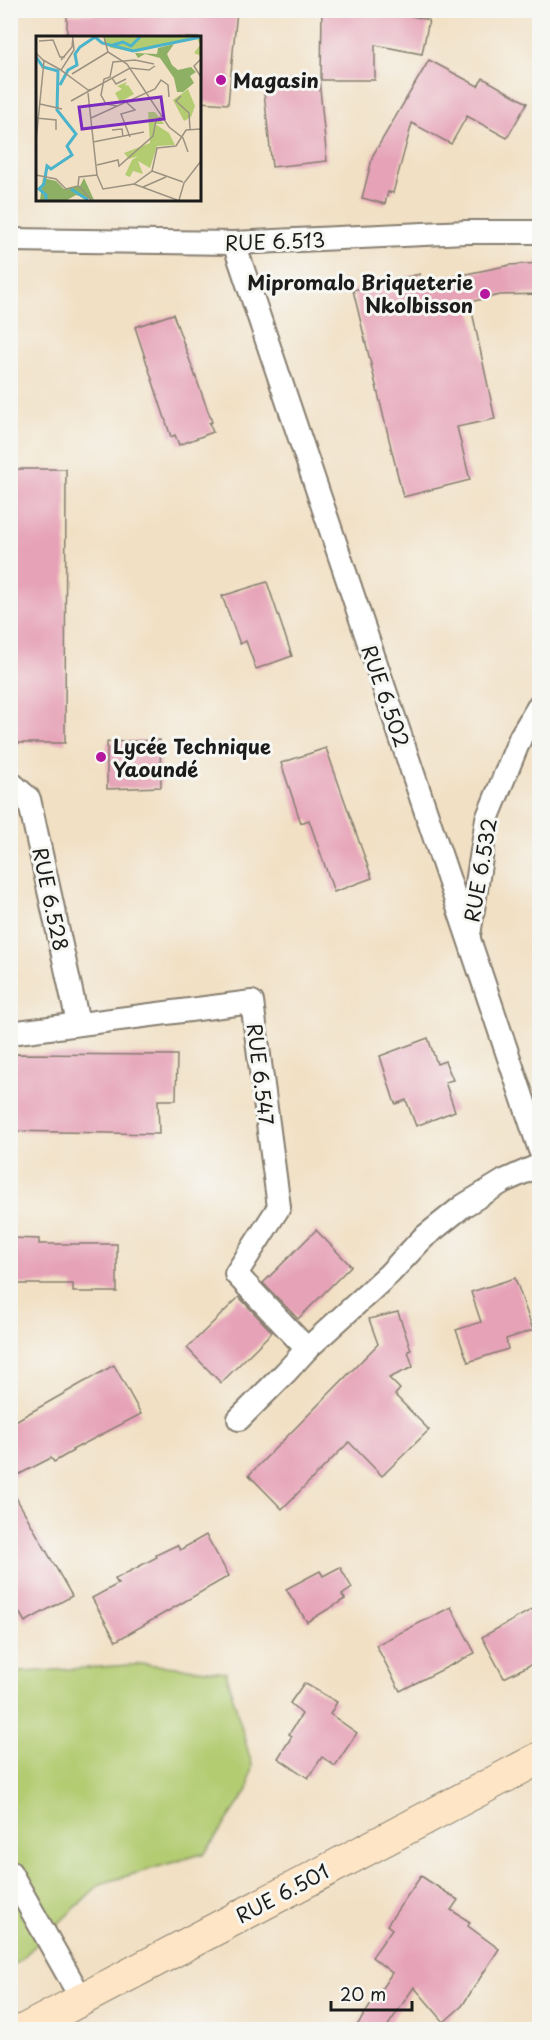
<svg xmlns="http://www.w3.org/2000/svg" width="550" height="2040" viewBox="0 0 550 2040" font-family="'Playpen Sans',sans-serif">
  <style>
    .green { fill: #b3cc72; stroke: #687447; stroke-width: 1.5 }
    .building { fill: #e6a3b8 }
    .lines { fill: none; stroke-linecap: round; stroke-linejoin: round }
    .street-casing { stroke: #867e70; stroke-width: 26 }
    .secondary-casing { stroke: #867e70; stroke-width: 34 }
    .street { stroke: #fff; stroke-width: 22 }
    .secondary { stroke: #fde5c5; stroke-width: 32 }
    .poi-dot { fill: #b5179e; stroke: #f6f6f2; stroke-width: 2 }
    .labels { text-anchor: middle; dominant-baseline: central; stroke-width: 6; stroke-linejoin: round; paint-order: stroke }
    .poi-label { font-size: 20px; font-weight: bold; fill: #1c1c1c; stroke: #f6f6f2; text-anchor: start }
    .street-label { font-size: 20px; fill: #1c1c1c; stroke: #f6f6f2 }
    .inset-river { fill: none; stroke: #4bb3ca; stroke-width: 3 }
    .inset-road { fill: none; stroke: #9c9281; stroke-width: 1.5 }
    .view { fill: #7b2cbf; fill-opacity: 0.15; stroke: #7b2cbf; stroke-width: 3 }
    .inset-edge { fill: none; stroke: #1c1c1c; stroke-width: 3 }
  </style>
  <rect width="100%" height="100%" fill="#f6f6f2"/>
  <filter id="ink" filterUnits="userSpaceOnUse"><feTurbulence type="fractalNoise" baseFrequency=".0167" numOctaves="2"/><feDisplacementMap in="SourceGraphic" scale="12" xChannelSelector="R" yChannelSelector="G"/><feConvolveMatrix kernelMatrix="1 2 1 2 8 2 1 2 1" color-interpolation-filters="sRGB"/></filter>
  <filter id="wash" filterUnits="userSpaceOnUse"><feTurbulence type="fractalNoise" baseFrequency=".008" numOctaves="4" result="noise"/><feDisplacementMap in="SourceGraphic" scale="24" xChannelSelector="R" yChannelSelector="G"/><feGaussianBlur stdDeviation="1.35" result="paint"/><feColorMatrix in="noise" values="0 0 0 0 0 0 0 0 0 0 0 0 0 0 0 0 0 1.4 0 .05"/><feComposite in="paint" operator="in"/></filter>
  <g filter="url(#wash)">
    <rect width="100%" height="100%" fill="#f1e0c4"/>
    <polygon class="green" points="145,1664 226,1672 252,1765 248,1790 205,1853 100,1884 17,1963 11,1966 11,1673"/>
    <g id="blocks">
      <g class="building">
        <polygon points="210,10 237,10 228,104 200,102 200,38 67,38 67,14 154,13 209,16"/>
        <polygon points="322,10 384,10 429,20 422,54 375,45 375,80 321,80"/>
        <polygon points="429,60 478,86 483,78 527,103 507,138 467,116 451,144 412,123 393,193 388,192 385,204 362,198 373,155"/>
        <polygon points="319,78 327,161 272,167 263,83"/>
        <polygon points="540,263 540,294 500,295 470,302 495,419 457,427 470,480 403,497 353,290 420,274 422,283 510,265"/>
        <polygon points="173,314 212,422 209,423 213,432 179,445 175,435 171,437 135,327"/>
        <polygon points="10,469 66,469 65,743 10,743"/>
        <polygon points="267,582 292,656 256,669 246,641 240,644 222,596"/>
        <polygon points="160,740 161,787 107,789 107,742"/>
        <polygon points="326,748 372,878 334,892 309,820 301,823 281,763"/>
        <polygon points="428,1038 437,1064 445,1061 453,1080 445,1082 455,1111 416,1126 406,1100 396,1104 394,1101 380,1056"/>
        <polygon points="10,1054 177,1055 176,1100 158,1100 159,1134 10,1131"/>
        <polygon points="316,1230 351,1266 298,1319 263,1283"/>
        <polygon points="10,1238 39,1239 39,1244 117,1244 117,1292 73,1292 73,1284 10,1284"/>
        <polygon points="515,1278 533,1330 506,1339 508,1349 468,1362 456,1330 481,1322 471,1292"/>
        <polygon points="239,1297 272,1332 221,1383 187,1348"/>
        <polygon points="398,1312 411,1350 408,1351 413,1367 389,1378 400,1389 395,1395 429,1430 382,1476 349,1442 282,1509 249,1475 378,1344 369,1319"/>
        <polygon points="114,1365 141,1414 72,1450 73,1451 54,1462 51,1458 10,1479 10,1424"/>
        <polygon points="10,1487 72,1596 25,1622 10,1597"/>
        <polygon points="206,1535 229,1576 116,1641 92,1598 118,1584 115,1579 157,1557 156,1555 177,1545 180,1550"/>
        <polygon points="340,1567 352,1588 342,1595 345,1599 307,1622 286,1589 320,1571 323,1576"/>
        <polygon points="540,1605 540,1660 504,1678 482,1637"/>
        <polygon points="451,1607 475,1653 400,1691 376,1645"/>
        <polygon points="304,1683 337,1702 330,1714 357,1733 335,1766 322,1757 308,1778 278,1758 292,1736 289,1734 302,1714 290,1703"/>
        <polygon points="421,1876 458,1900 451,1910 470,1922 468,1926 499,1949 462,2006 444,2022 414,1987 385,2030 354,2030 392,1973 372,1957 392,1929 387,1925"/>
      </g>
    </g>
  </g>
  <g filter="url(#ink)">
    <use href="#blocks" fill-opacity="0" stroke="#867e70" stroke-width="1.5"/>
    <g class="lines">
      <defs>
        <g id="street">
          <polyline points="10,240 234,243 466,232 540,232"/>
          <polyline points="234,243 540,1150"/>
          <polyline points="10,782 29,799 78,1023"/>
          <polyline points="469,935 487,819 521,736 540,704"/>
          <polyline points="10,1033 252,1002 279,1207 236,1274 307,1349 389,1274 423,1238 463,1206 504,1181 540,1165"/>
          <polyline points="239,1419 286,1372 307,1349"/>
          <polyline points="10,1872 81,1998"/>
        </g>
        <polyline id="secondary" points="24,2030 540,1758"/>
      </defs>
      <use href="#street" class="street-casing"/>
      <use href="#secondary" class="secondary-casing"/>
      <use href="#street" class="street"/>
      <use href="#secondary" class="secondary"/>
    </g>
  </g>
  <g class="poi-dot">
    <circle cx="221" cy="80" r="6"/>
    <circle cx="485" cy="294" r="6"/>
    <circle cx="101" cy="757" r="6"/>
  </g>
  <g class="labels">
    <g class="poi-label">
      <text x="233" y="80">Magasin</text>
      <text x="473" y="282" text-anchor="end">Mipromalo Briqueterie<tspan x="473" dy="23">Nkolbisson</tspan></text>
      <text x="113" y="746">Lycée Technique<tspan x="113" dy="23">Yaoundé</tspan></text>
    </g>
    <g class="street-label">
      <text transform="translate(275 241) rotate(-2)">RUE 6.513</text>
      <text transform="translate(386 696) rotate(71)">RUE 6.502</text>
      <text transform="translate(480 870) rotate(-80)">RUE 6.532</text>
      <text transform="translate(51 899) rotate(78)">RUE 6.528</text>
      <text transform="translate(261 1074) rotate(83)">RUE 6.547</text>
      <text transform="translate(282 1893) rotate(-28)">RUE 6.501</text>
    </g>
  </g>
  <g transform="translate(36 36)">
    <rect width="165" height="165" fill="#f1e0c4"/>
    <path d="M69,1H165V20L158,17L164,9L161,2L101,16L75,12L68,7ZM91,46L89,50L92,49L98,58L84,66L79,57L86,53L81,50ZM152,53L159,70L155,81L148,85L137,64ZM112,76H119L128,88H119L133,97L139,109L121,110L114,132L102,125L107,138L97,135L94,141L89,139L96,124L102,120L93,123L88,117L114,107Z" fill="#b3cc72"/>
    <path d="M138,8L131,18L136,29L142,34L155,31L160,36L154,40L158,47L147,56H141L138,42L124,22L109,18L102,22L99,17L121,18L122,12ZM7,142L20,145L28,153L44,150L48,142L58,164L40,159L31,164H4Z" fill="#8eb064"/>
    <path class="inset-river" d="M77,9L87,6L95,10L104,1M0,21L7,31L22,35L21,74L40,98L31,110L36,119L15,133L11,130L8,148L3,153L10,159V164M24,49L32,34L41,29L39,18L44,11L59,1L66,7L97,15L165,1M35,153L52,164"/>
    <path class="inset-road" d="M68,1L72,16L91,28L133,91L147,102L152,116M37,4L38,14L25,34L52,54L57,53M3,5L17,4L24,21H29M0,17L8,25L0,105M165,23L158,30L165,41M7,24L25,34M25,24L36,11L37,1M36,38L72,16M76,42L80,48L90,43M52,57L61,139L67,153L98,148L116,135L121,112L140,110L150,94L165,93M145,60L140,65L153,77L154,93M35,65L94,32L113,34L119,30M90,66L99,74L85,78L94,101M4,68L26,73M81,70L70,68L65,59L68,43L74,41L77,26L99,24L118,28M0,82L20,84V94M55,82L119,53L125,44L132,49L133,61M76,94L86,93L87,101M57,106L108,96M61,129L82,124L83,130L117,100L120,84L126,80M116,135L147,146M0,139L20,143L30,153L42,150L43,141L61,139M98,148L141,164M43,150L55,164M107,151L130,141M143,164L148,147L165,125"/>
    <path class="view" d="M125,61L128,83L46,93L43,71Z"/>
    <rect width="165" height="165" class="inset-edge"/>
  </g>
  <rect width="550" height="2040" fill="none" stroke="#f6f6f2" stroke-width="36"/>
  <path d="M331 2001v9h81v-9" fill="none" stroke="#1c1c1c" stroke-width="3"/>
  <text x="340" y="2001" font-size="18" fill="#1c1c1c" stroke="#f6f6f2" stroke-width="4.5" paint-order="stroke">20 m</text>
</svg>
